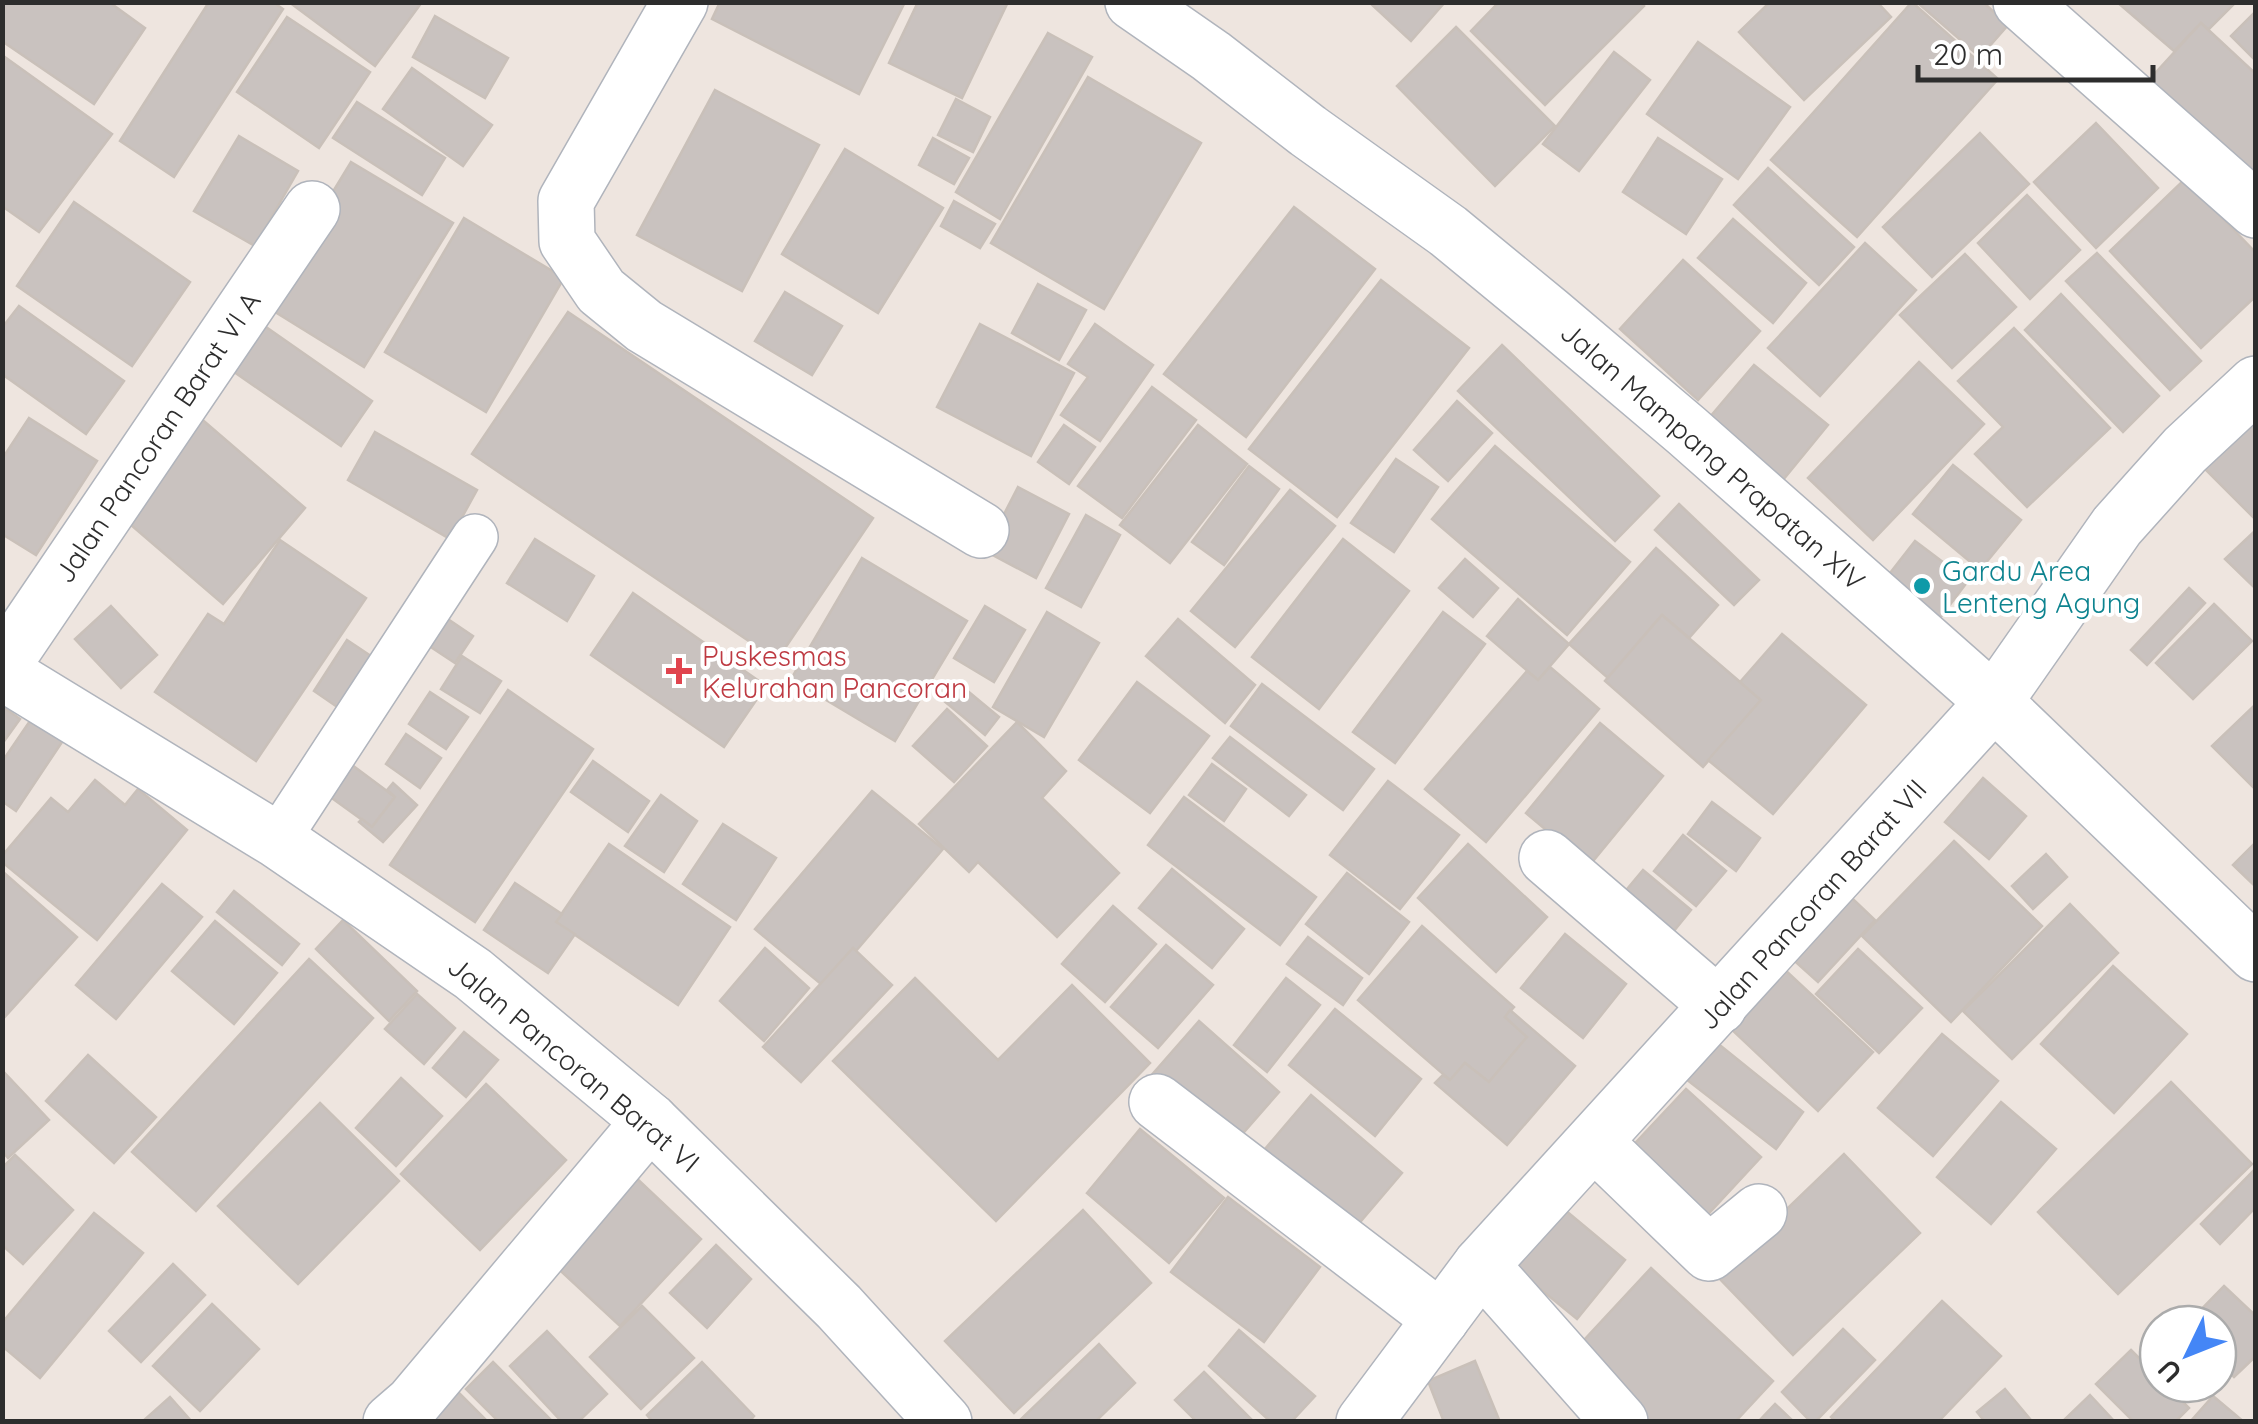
<svg xmlns="http://www.w3.org/2000/svg" width="2258" height="1424" viewBox="0 0 2258 1424" font-family="Quicksand,sans-serif">
  <style>
    .building { fill: #c9c2bf; stroke: #c9c0b9; stroke-width: 2.5 }
    .lines { fill: none; stroke-linecap: round; stroke-linejoin: round }
    .lane-casing { stroke: #b0b4bc; stroke-width: 48 }
    .street-casing { stroke: #b0b4bc; stroke-width: 58 }
    .secondary-casing { stroke: #b0b4bc; stroke-width: 58 }
    .lane { stroke: #fff; stroke-width: 45 }
    .street { stroke: #fff; stroke-width: 55 }
    .secondary { stroke: #fff; stroke-width: 55 }
    .culture-dot { fill: #0f9aa8; stroke: #fff; stroke-width: 4 }
    .health-dot { fill: #e0444e; stroke: #fff; stroke-width: 4 }
    .labels { text-anchor: middle; dominant-baseline: central; stroke-width: 8; stroke-linejoin: round; paint-order: stroke }
    .street-label { font-size: 28px; fill: #2d2d2d; stroke: #fff }
    .culture-label { font-size: 28px; fill: #0d838f; stroke: #fff; text-anchor: start }
    .health-label { font-size: 28px; fill: #be3a42; stroke: #fff; text-anchor: start }
  </style>
  <rect width="100%" height="100%" fill="#eee5df"/>
  <g class="building">
    <polygon points="2,2 109,2 145,28 94,104 2,41"/>
    <polygon points="209,2 273,2 283,9 174,177 120,141"/>
    <polygon points="289,2 422,2 375,66"/>
    <polygon points="720,2 905,2 859,94 712,19"/>
    <polygon points="918,2 1008,2 962,98 889,63"/>
    <polygon points="1369,2 1445,2 1411,41"/>
    <polygon points="1499,2 1640,2 1644,6 1545,105 1471,31"/>
    <polygon points="1770,2 1877,2 1891,17 1804,100 1739,32"/>
    <polygon points="1912,2 1998,79 1857,237 1771,160"/>
    <polygon points="1921,2 1983,2 2008,25 1980,57 1919,4"/>
    <polygon points="2117,2 2236,2 2208,30 2201,23 2174,51"/>
    <polygon points="2256,11 2256,61 2231,36"/>
    <polygon points="435,16 508,58 485,98 413,57"/>
    <polygon points="287,17 370,72 319,148 237,92"/>
    <polygon points="2201,23 2256,74 2256,173 2137,93"/>
    <polygon points="1456,27 1555,126 1495,186 1397,86"/>
    <polygon points="1048,33 1092,57 1000,219 956,192"/>
    <polygon points="1698,42 1790,107 1738,179 1647,114"/>
    <polygon points="1614,52 1650,80 1579,171 1543,144"/>
    <polygon points="2,55 112,134 39,232 2,206"/>
    <polygon points="412,68 492,125 463,166 383,109"/>
    <polygon points="1088,77 1201,143 1104,309 991,243"/>
    <polygon points="715,90 819,145 742,291 637,235"/>
    <polygon points="956,99 990,117 973,152 938,135"/>
    <polygon points="357,102 445,158 422,195 333,138"/>
    <polygon points="2096,123 2158,188 2096,248 2034,182"/>
    <polygon points="1980,133 2029,184 1932,277 1883,227"/>
    <polygon points="239,136 298,171 255,246 194,211"/>
    <polygon points="933,138 969,158 954,184 919,165"/>
    <polygon points="1658,138 1722,179 1686,234 1623,192"/>
    <polygon points="845,149 943,208 878,313 782,254"/>
    <polygon points="351,162 453,223 364,367 264,305"/>
    <polygon points="1768,168 1854,247 1819,285 1734,205"/>
    <polygon points="2185,179 2256,253 2256,296 2201,348 2110,251"/>
    <polygon points="2027,195 2080,250 2030,299 1978,243"/>
    <polygon points="954,201 995,224 980,248 941,226"/>
    <polygon points="74,202 190,282 132,366 17,286"/>
    <polygon points="1294,207 1375,269 1246,437 1164,374"/>
    <polygon points="464,218 564,278 486,412 385,352"/>
    <polygon points="1733,219 1806,283 1773,323 1698,258"/>
    <polygon points="1865,243 1916,290 1820,396 1768,348"/>
    <polygon points="2097,253 2201,361 2170,390 2066,281"/>
    <polygon points="1965,254 2016,307 1952,368 1900,315"/>
    <polygon points="1683,260 1760,331 1698,400 1620,329"/>
    <polygon points="1381,280 1469,348 1337,517 1249,449"/>
    <polygon points="1038,284 1086,310 1059,360 1012,333"/>
    <polygon points="785,292 842,326 812,375 755,341"/>
    <polygon points="2061,294 2159,396 2123,432 2025,330"/>
    <polygon points="19,306 124,381 86,434 2,374 2,328"/>
    <polygon points="568,312 873,518 777,660 472,454"/>
    <polygon points="256,320 372,401 341,446 224,365"/>
    <polygon points="980,324 1074,373 1031,456 937,407"/>
    <polygon points="1095,324 1153,365 1100,441 1061,415 1088,377 1068,364"/>
    <polygon points="2014,328 2110,428 2027,507 1975,454 2003,427 1958,381"/>
    <polygon points="1502,345 1659,496 1615,541 1458,391"/>
    <polygon points="1919,362 1984,424 1873,540 1808,478"/>
    <polygon points="1754,365 1828,425 1783,480 1709,418"/>
    <polygon points="1152,387 1196,420 1122,518 1078,486"/>
    <polygon points="1457,401 1492,433 1448,481 1414,450"/>
    <polygon points="2256,413 2256,520 2203,467"/>
    <polygon points="198,416 305,508 223,604 116,512"/>
    <polygon points="29,418 97,461 36,555 2,534 2,459"/>
    <polygon points="1064,425 1095,447 1069,484 1038,462"/>
    <polygon points="1198,425 1247,464 1170,563 1120,525"/>
    <polygon points="375,432 477,490 450,539 348,480"/>
    <polygon points="1495,446 1630,562 1567,635 1432,519"/>
    <polygon points="1396,459 1438,487 1394,552 1351,523"/>
    <polygon points="1953,465 2021,520 1980,570 1913,514"/>
    <polygon points="1249,466 1279,489 1224,565 1192,542"/>
    <polygon points="1018,487 1069,514 1036,578 985,551"/>
    <polygon points="1290,490 1335,526 1235,647 1191,611"/>
    <polygon points="1679,504 1759,580 1734,605 1655,530"/>
    <polygon points="1086,515 1120,535 1081,607 1046,588"/>
    <polygon points="2256,530 2256,589 2225,559"/>
    <polygon points="535,539 594,576 567,621 507,583"/>
    <polygon points="1343,539 1409,591 1319,709 1252,657"/>
    <polygon points="280,540 366,598 256,761 155,692 208,614 224,624"/>
    <polygon points="1915,541 1968,581 1930,631 1876,591"/>
    <polygon points="1656,548 1718,605 1689,638 1662,615 1608,678 1569,644"/>
    <polygon points="862,558 967,621 895,741 791,679"/>
    <polygon points="1465,559 1498,588 1473,617 1439,588"/>
    <polygon points="2189,588 2205,603 2147,665 2131,650"/>
    <polygon points="633,593 766,686 724,747 591,655"/>
    <polygon points="1518,599 1569,644 1538,680 1487,636"/>
    <polygon points="2214,604 2252,641 2193,699 2156,663"/>
    <polygon points="111,606 157,655 121,688 75,639"/>
    <polygon points="985,606 1025,630 994,682 954,658"/>
    <polygon points="436,611 473,636 455,663 417,638"/>
    <polygon points="1047,612 1099,643 1044,737 993,707"/>
    <polygon points="1443,612 1485,644 1395,763 1353,732"/>
    <polygon points="1662,615 1761,700 1703,767 1605,681"/>
    <polygon points="1178,619 1255,685 1225,723 1146,656"/>
    <polygon points="1782,634 1866,705 1773,814 1708,760 1761,700 1740,682"/>
    <polygon points="347,640 383,664 349,715 314,691"/>
    <polygon points="462,656 501,681 480,713 441,689"/>
    <polygon points="1550,667 1599,709 1486,842 1425,789 1527,671 1538,680"/>
    <polygon points="1137,682 1209,736 1150,813 1079,760"/>
    <polygon points="958,683 999,717 985,735 943,700"/>
    <polygon points="1262,684 1374,769 1343,810 1231,726"/>
    <polygon points="508,690 593,749 475,922 390,865"/>
    <polygon points="430,692 468,717 446,749 409,724"/>
    <polygon points="2256,704 2256,790 2212,746"/>
    <polygon points="2,706 20,719 2,744"/>
    <polygon points="947,709 987,746 954,782 913,746"/>
    <polygon points="32,718 64,739 16,811 2,801 2,762"/>
    <polygon points="1017,722 1066,771 1042,798 1119,873 1057,937 978,862 969,872 919,824"/>
    <polygon points="1600,723 1663,776 1589,866 1526,813"/>
    <polygon points="406,734 441,758 420,788 386,764"/>
    <polygon points="1230,737 1306,795 1289,816 1213,758"/>
    <polygon points="344,759 395,797 372,827 322,791"/>
    <polygon points="593,761 649,801 628,832 571,792"/>
    <polygon points="1212,764 1246,789 1224,821 1189,795"/>
    <polygon points="1983,778 2026,816 1989,859 1945,822"/>
    <polygon points="95,780 125,805 138,789 187,830 97,940 2,862 2,856 51,798 68,812"/>
    <polygon points="1388,781 1459,835 1400,909 1330,855"/>
    <polygon points="393,783 417,805 383,842 359,822 362,819 372,827 395,797 387,790"/>
    <polygon points="872,791 943,849 856,951 853,948 821,984 755,929"/>
    <polygon points="661,795 697,821 664,872 625,846"/>
    <polygon points="1184,797 1316,897 1280,945 1148,845"/>
    <polygon points="1712,802 1760,838 1736,871 1688,834"/>
    <polygon points="723,824 776,858 736,920 683,884"/>
    <polygon points="1683,835 1726,871 1696,906 1654,871"/>
    <polygon points="1954,841 2042,926 1951,1022 1862,936"/>
    <polygon points="2256,842 2256,887 2233,865"/>
    <polygon points="609,844 730,927 678,1005 556,922"/>
    <polygon points="1468,844 1547,917 1496,972 1418,898"/>
    <polygon points="2046,854 2067,877 2033,909 2012,886"/>
    <polygon points="1172,869 1244,929 1212,968 1139,908"/>
    <polygon points="1643,870 1691,910 1665,942 1617,901"/>
    <polygon points="2,871 77,937 2,1020"/>
    <polygon points="1347,873 1409,922 1369,974 1306,924"/>
    <polygon points="1835,882 1875,920 1818,982 1778,946"/>
    <polygon points="515,883 562,914 556,922 575,934 548,973 484,930"/>
    <polygon points="162,884 202,917 116,1019 76,985"/>
    <polygon points="234,891 299,944 282,965 217,912"/>
    <polygon points="2070,904 2118,953 2012,1059 1963,1011"/>
    <polygon points="1113,906 1156,944 1105,1002 1062,964"/>
    <polygon points="343,920 417,991 389,1021 316,949"/>
    <polygon points="215,921 277,973 234,1024 172,971"/>
    <polygon points="1422,926 1514,1007 1505,1017 1527,1037 1489,1082 1465,1063 1450,1080 1358,1000"/>
    <polygon points="1565,934 1626,984 1583,1038 1521,988"/>
    <polygon points="1308,937 1362,978 1343,1005 1287,964"/>
    <polygon points="1166,945 1213,985 1158,1048 1111,1007"/>
    <polygon points="765,948 809,988 764,1041 720,1001"/>
    <polygon points="853,948 892,985 801,1082 763,1047"/>
    <polygon points="1858,949 1922,1008 1879,1053 1816,994"/>
    <polygon points="309,959 373,1018 196,1211 132,1152"/>
    <polygon points="2113,966 2187,1034 2114,1113 2041,1044"/>
    <polygon points="1784,969 1873,1052 1818,1111 1729,1027"/>
    <polygon points="915,978 998,1060 1072,985 1150,1063 996,1221 833,1061"/>
    <polygon points="1286,978 1320,1005 1267,1072 1234,1045"/>
    <polygon points="417,994 455,1028 424,1064 385,1029"/>
    <polygon points="1335,1009 1421,1079 1375,1136 1289,1065"/>
    <polygon points="1510,1010 1575,1066 1507,1145 1435,1083 1443,1075 1450,1080 1465,1063 1489,1082 1527,1037 1505,1017"/>
    <polygon points="1199,1021 1279,1092 1231,1147 1150,1077"/>
    <polygon points="464,1032 498,1060 466,1097 433,1068"/>
    <polygon points="1706,1034 1803,1112 1776,1149 1677,1072"/>
    <polygon points="1942,1034 1998,1081 1933,1156 1878,1108"/>
    <polygon points="88,1055 156,1117 114,1163 46,1101"/>
    <polygon points="2,1070 49,1120 8,1158 2,1151"/>
    <polygon points="401,1078 442,1116 396,1166 356,1128"/>
    <polygon points="2171,1082 2252,1164 2118,1294 2038,1212"/>
    <polygon points="486,1084 566,1160 480,1250 401,1174"/>
    <polygon points="1686,1089 1761,1157 1700,1223 1625,1154"/>
    <polygon points="1311,1095 1402,1173 1350,1234 1259,1156"/>
    <polygon points="2001,1102 2056,1149 1991,1224 1937,1177"/>
    <polygon points="320,1103 399,1181 298,1284 218,1206"/>
    <polygon points="1140,1129 1224,1198 1169,1263 1087,1193"/>
    <polygon points="1844,1154 1920,1233 1793,1355 1717,1276"/>
    <polygon points="15,1155 73,1210 23,1264 2,1245 2,1168"/>
    <polygon points="2256,1168 2256,1207 2220,1244 2201,1224"/>
    <polygon points="632,1174 701,1239 620,1326 550,1261"/>
    <polygon points="1228,1197 1320,1267 1264,1342 1171,1272"/>
    <polygon points="1559,1205 1625,1260 1577,1319 1511,1265"/>
    <polygon points="1083,1210 1151,1283 1014,1413 945,1341"/>
    <polygon points="94,1213 143,1253 40,1378 2,1346 2,1323"/>
    <polygon points="716,1245 751,1279 707,1328 670,1293"/>
    <polygon points="173,1264 205,1295 141,1362 109,1331"/>
    <polygon points="1651,1268 1773,1381 1735,1422 1644,1422 1572,1353"/>
    <polygon points="2224,1286 2256,1316 2256,1356 2234,1377 2218,1362 2218,1324 2187,1324"/>
    <polygon points="1942,1301 2001,1356 1938,1422 1836,1422 1831,1417"/>
    <polygon points="212,1304 259,1349 200,1411 153,1366"/>
    <polygon points="642,1306 694,1358 641,1409 590,1357"/>
    <polygon points="1843,1329 1875,1360 1815,1422 1811,1422 1782,1392"/>
    <polygon points="1239,1330 1315,1396 1291,1422 1271,1422 1209,1366"/>
    <polygon points="547,1331 607,1394 578,1422 562,1422 510,1366"/>
    <polygon points="1099,1344 1135,1383 1095,1422 1018,1422"/>
    <polygon points="2131,1350 2158,1377 2158,1384 2165,1384 2189,1408 2175,1422 2134,1422 2096,1384"/>
    <polygon points="1475,1361 1500,1422 1444,1422 1428,1381"/>
    <polygon points="493,1362 553,1422 499,1422 466,1389"/>
    <polygon points="702,1362 754,1416 749,1422 653,1422 647,1415"/>
    <polygon points="1204,1372 1254,1422 1197,1422 1175,1400"/>
    <polygon points="2174,1384 2207,1384 2191,1400"/>
    <polygon points="455,1389 488,1422 423,1422"/>
    <polygon points="2005,1389 2030,1419 2027,1422 1985,1422 1977,1412"/>
    <polygon points="2090,1395 2115,1422 2062,1422"/>
    <polygon points="2213,1396 2244,1422 2190,1422"/>
    <polygon points="170,1397 192,1422 142,1422"/>
    <polygon points="1775,1404 1794,1422 1758,1422"/>
  </g>
  <g class="lines">
    <defs>
      <polyline id="lane" points="277,840 475,537"/>
      <g id="street">
        <polyline points="680,2 566,201 567,241 601,291 644,326 981,530"/>
        <polyline points="1133,2 1211,56 1308,131 1448,231 1549,314 1687,431 1994,702 2256,954"/>
        <polyline points="2021,2 2256,210"/>
        <polyline points="2,666 312,209"/>
        <polyline points="2,672 277,840 473,974 650,1121 839,1307 944,1422"/>
        <polyline points="1547,858 1719,1006"/>
        <polyline points="1157,1102 1441,1319"/>
        <polyline points="1594,1142 1709,1253 1759,1212"/>
        <polyline points="1481,1265 1620,1422"/>
        <polyline points="391,1422 413,1403 650,1121"/>
      </g>
      <polyline id="secondary" points="1364,1422 1481,1265 1994,702 2117,526 2185,450 2256,384"/>
    </defs>
    <use href="#lane" class="lane-casing"/>
    <use href="#street" class="street-casing"/>
    <use href="#secondary" class="secondary-casing"/>
    <use href="#lane" class="lane"/>
    <use href="#street" class="street"/>
    <use href="#secondary" class="secondary"/>
  </g>
  <circle class="culture-dot" cx="1922" cy="586" r="10"/>
  <path class="health-dot" d="M674 656h10v10h10v10h-10v10h-10v-10h-10v-10h10z"/>
  <g class="labels">
    <g class="street-label">
      <text transform="translate(157 437) rotate(-56)">Jalan Pancoran Barat VI A</text>
      <text transform="translate(1713 456) rotate(41)">Jalan Mampang Prapatan XIV</text>
      <text transform="translate(1812 904) rotate(-48)">Jalan Pancoran Barat VII</text>
      <text transform="translate(574 1064) rotate(40)">Jalan Pancoran Barat VI</text>
    </g>
    <g class="culture-label">
      <text x="1942" y="570">Gardu Area<tspan x="1942" dy="32">Lenteng Agung</tspan></text>
    </g>
    <g class="health-label">
      <text x="702" y="655">Puskesmas<tspan x="702" dy="32">Kelurahan Pancoran</tspan></text>
    </g>
  </g>
  <rect width="2258" height="1424" fill="none" stroke="#2d2d2d" stroke-width="10"/>
  <g transform="translate(2188 1354) rotate(227)"><circle r="48" fill="#ffffff" stroke="#ababab" stroke-width="2.5"/>
  <path d="M0-8L18 38L0 25L-18 38Z" fill="#4486f6"/>
  <text y="-15" font-size="28" font-weight="bold" text-anchor="middle" fill="#2d2d2d">U</text>
  </g>
  <path d="M1918 65v15h235v-15" fill="none" stroke="#2d2d2d" stroke-width="5"/>
  <text x="1933" y="65" font-size="30" fill="#2d2d2d" stroke="#ffffff" stroke-width="8" paint-order="stroke">20 m</text>
</svg>
